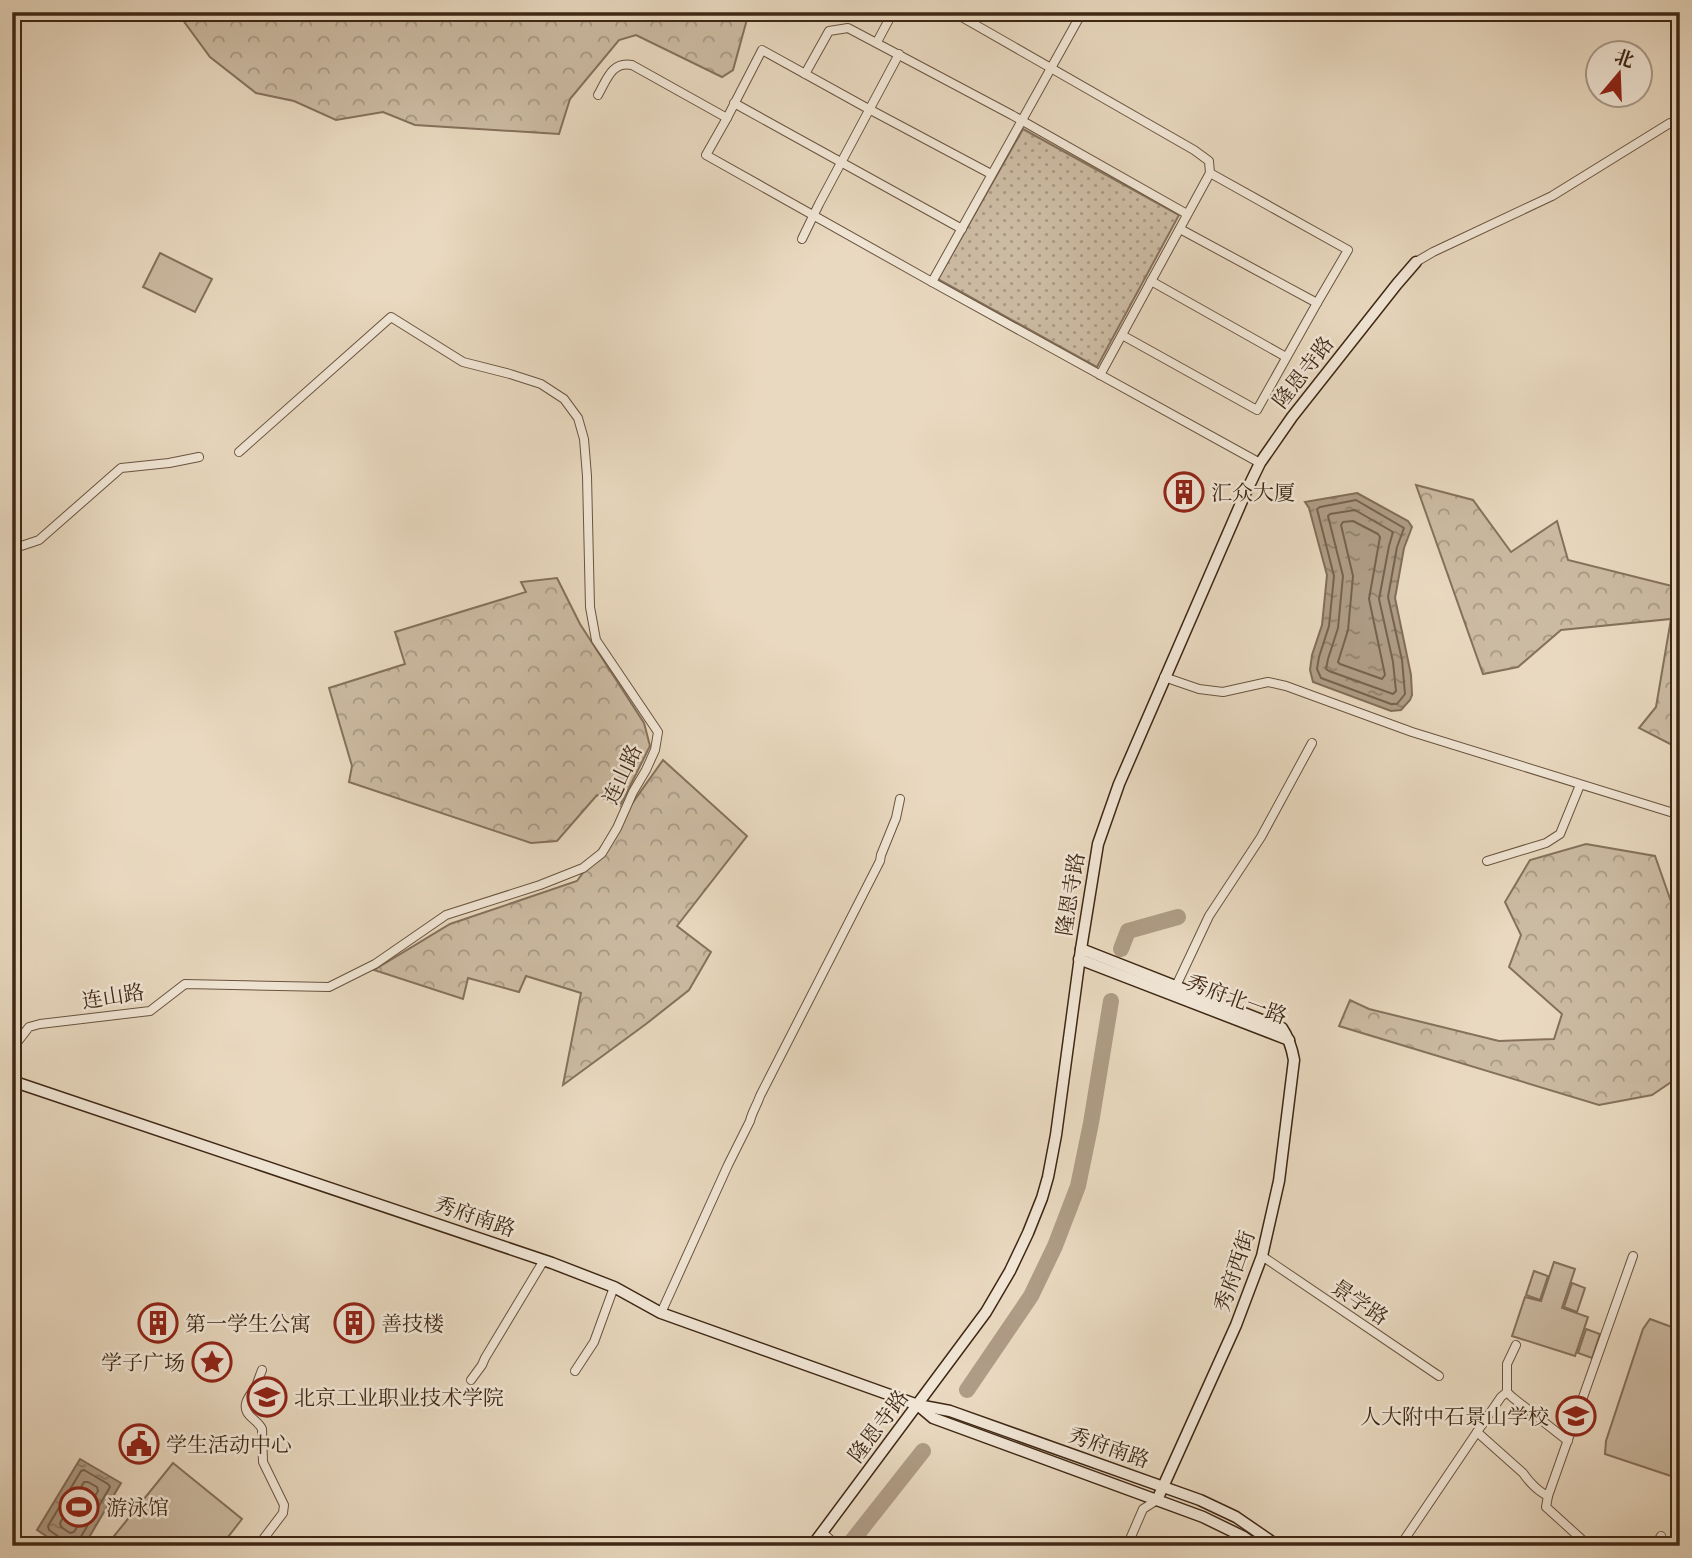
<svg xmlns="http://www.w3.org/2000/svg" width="1692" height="1558" viewBox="0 0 1692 1558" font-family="'Libre Caslon Text','Noto Serif SC',serif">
	<defs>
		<pattern id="grass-dots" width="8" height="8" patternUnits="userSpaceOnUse" patternTransform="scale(1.75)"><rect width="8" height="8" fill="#ccbba3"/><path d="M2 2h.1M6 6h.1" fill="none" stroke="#a79884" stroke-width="1.8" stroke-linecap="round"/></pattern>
		<pattern id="forest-crowns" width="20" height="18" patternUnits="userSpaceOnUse" patternTransform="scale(1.75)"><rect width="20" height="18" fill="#ccbba3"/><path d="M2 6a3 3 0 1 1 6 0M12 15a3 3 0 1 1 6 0" fill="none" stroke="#a79884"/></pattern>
		<pattern id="water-ripples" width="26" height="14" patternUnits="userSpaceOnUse" patternTransform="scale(1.75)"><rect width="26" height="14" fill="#af9c86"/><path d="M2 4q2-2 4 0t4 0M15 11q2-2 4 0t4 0" fill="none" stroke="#907f6c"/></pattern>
	</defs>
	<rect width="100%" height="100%" fill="#e9d9c0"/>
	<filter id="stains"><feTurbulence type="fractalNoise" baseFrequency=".00286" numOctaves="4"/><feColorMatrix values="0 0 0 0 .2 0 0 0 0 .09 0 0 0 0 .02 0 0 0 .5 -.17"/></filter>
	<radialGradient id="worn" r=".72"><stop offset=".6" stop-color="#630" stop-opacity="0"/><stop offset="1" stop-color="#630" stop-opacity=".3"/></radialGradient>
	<polygon fill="url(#grass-dots)" stroke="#85715c" stroke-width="2" points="1023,129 1179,215 1097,367 938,279"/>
	<g fill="url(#forest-crowns)" stroke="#85715c" stroke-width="2">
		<polygon points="177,12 749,12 733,70 722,77 636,35 619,40 570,99 559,134 415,125 383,112 336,120 294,101 256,93 210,57"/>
		<polygon points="1416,485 1473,500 1511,552 1557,521 1568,560 1680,588 1680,749 1639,728 1656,707 1671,619 1561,630 1518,667 1483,674"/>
		<polygon points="557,578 580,624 644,723 650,746 620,806 597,795 557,841 531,843 349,782 352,766 329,688 405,664 395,632 526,592 521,582"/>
		<polygon points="663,760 747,836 677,926 711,952 689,990 646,1024 563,1085 581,993 526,976 519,992 468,978 463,999 374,970 450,924 577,881"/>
		<polygon points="1586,844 1655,856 1674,910 1680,912 1680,1076 1652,1095 1599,1105 1339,1026 1350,1000 1369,1009 1499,1041 1554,1039 1562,1014 1509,967 1521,935 1505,902 1530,860"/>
	</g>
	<g fill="#ccbba3" stroke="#85715c" stroke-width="2">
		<polygon points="160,253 212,279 195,312 143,287"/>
		<polygon points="1554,1262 1575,1269 1562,1308 1588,1317 1575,1356 1512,1336 1525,1297 1541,1301"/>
		<polygon points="1534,1271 1548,1276 1540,1300 1526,1295"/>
		<polygon points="1572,1283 1585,1288 1577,1312 1564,1307"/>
		<polygon points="1650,1319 1680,1330 1680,1479 1605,1454 1606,1441 1643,1329"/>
		<polygon points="1586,1329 1600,1334 1592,1358 1578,1353"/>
		<polygon points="173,1463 242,1519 221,1546 106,1546"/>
	</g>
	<g fill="url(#water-ripples)" stroke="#826d58" stroke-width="2">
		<polygon points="1357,493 1408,521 1412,527 1404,548 1395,598 1411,675 1412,695 1410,700 1401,710 1391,711 1313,682 1310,670 1312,655 1322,625 1327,575 1309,508 1305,502"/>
		<polygon points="80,1459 121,1483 84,1546 61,1546 37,1530"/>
	</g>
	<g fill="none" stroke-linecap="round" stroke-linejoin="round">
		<g stroke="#76624d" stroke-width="2">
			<polygon points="1356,500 1404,528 1397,547 1388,597 1402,660 1405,694 1397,704 1391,704 1321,678 1317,669 1319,657 1329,626 1334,576 1317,509 1320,507"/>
			<polygon points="1355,510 1393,532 1389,546 1379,599 1393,662 1396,691 1393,694 1329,671 1326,669 1328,659 1338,628 1343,576 1328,516 1330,514"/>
			<polygon points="1353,521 1378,534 1380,537 1369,599 1385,675 1382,679 1340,664 1338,662 1348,630 1353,576 1341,525 1343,522"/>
			<polygon points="84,1482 88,1482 97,1487 98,1491 74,1532 70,1533 61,1527 60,1523"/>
			<polyline points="64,1546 62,1539 49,1530 48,1526 81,1471 84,1470 108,1484 110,1487 79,1540 78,1546"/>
		</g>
		<g stroke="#af9c86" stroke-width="16">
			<polyline points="1121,949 1128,931 1178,917"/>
			<polyline points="967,1390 1031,1296 1055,1246 1078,1186 1091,1123 1111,1001"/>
			<polyline points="848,1546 923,1451"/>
		</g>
		<g stroke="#69543f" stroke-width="10">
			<g id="street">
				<polyline points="953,12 1194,150 1209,161 1210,173 1100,375"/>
				<polyline points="877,42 893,12"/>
				<polyline points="805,74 829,31 848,28 1012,115 1187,214"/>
				<path d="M598,95C607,79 612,61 632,65L727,118"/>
				<polyline points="734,103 962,229"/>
				<polyline points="991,174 865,107 762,50 727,118 706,155 932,282 1260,463"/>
				<polyline points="1180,229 1317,303"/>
				<polyline points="802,239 819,204 899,54"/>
				<polyline points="1416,262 1433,252 1552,196 1670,123 1680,130"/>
				<polyline points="1151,281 1286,357"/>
				<polyline points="932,282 1080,16"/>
				<polyline points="1122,335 1257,410 1317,303 1348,250 1210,173"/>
				<polyline points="12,549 39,540 121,468 169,463 199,457"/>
				<polyline points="1164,677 1199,689 1223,692 1268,682 1286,686 1412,732 1680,815"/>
				<polyline points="1487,861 1546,843 1560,834 1580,785"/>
				<polyline points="1176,986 1209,916 1261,837 1312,743"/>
				<polyline points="12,1049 29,1027 40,1024 150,1011 185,984 329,987 375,964 446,915 540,885 583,868 602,853 617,828 633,792 646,770 655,750 658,732 596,640 590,607 587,476 584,439 578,418 564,399 541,384 510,374 463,362 391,317 239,452"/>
				<polyline points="1262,1256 1439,1376"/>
				<path d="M661,1313L728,1165L750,1121C752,1112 757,1105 760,1096L880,861L881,855L896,818L900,799"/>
				<polyline points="575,1371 594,1342 614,1287"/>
				<polyline points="471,1380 482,1365 485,1358 544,1260"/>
				<polyline points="1507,1392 1512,1397 1568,1441"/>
				<path d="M1477,1432L1523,1473C1529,1482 1539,1492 1548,1496L1633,1256"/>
				<polyline points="1548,1496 1546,1507 1589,1546"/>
				<polyline points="822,1532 837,1546"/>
				<path d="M258,1546L283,1513L284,1505L263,1462L262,1429C259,1422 251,1419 247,1412C242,1402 252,1394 256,1386C258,1381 260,1375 262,1370"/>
				<polyline points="1127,1546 1143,1509 1157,1500"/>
				<polyline points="1400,1546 1477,1432 1501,1397 1507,1392 1507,1364 1516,1345"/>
				<polyline points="1655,1546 1661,1536"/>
			</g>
		</g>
		<g stroke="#3e2714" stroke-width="13">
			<g id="secondary">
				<path d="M1081,949L1282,1028C1289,1038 1292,1049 1294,1060L1279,1181L1262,1256L1236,1325L1157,1500"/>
				<polyline points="1079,959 1289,1040"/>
				<polyline points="12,1081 552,1263 614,1287 661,1313 918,1405 950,1411 1200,1500 1236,1517 1278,1546"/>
				<polyline points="920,1407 933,1418 1203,1517 1244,1537 1257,1546"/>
				<polyline points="812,1546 986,1312 1010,1271 1028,1233 1042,1198 1048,1177 1056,1135 1081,949 1098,844 1119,784 1245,494 1260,463 1292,417 1397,284 1416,262"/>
			</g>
		</g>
		<use href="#street" stroke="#f1e6d6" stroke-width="8"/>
		<use href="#secondary" stroke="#f1e6d6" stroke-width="10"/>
	</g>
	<defs>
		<g id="building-ring" transform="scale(2.0125)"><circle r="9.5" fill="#f1e6d6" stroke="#8f2418" stroke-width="1.5"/><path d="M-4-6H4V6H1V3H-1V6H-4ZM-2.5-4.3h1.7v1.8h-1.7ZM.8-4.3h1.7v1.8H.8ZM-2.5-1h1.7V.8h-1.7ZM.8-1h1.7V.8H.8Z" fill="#8f2418"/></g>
		<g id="sight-ring" transform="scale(2.0125)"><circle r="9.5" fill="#f1e6d6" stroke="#8f2418" stroke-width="1.5"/><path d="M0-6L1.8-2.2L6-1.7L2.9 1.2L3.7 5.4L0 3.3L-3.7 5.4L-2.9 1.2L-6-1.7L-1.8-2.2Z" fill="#8f2418"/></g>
		<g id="university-ring" transform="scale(2.0125)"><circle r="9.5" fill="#f1e6d6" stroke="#8f2418" stroke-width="1.5"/><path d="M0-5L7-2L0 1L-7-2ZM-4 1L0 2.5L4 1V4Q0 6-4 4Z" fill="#8f2418"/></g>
		<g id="school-ring" transform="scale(2.0125)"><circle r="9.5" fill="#f1e6d6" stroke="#8f2418" stroke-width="1.5"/><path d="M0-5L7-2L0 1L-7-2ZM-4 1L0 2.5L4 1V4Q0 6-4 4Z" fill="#8f2418"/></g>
		<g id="civic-ring" transform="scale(2.0125)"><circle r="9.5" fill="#f1e6d6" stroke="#8f2418" stroke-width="1.5"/><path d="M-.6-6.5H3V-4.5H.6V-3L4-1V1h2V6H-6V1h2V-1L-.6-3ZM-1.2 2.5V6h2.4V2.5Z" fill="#8f2418"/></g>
		<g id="stadium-ring" transform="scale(2.0125)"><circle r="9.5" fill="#f1e6d6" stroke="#8f2418" stroke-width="1.5"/><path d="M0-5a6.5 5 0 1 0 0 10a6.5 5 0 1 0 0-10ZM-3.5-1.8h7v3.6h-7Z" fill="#8f2418"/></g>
	</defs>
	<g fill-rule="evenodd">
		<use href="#building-ring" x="1184" y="492"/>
		<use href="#building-ring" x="158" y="1323"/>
		<use href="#building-ring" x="354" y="1323"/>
		<use href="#sight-ring" x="212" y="1362"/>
		<use href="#university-ring" x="267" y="1397"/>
		<use href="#school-ring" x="1576" y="1416"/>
		<use href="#civic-ring" x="139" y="1444"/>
		<use href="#stadium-ring" x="79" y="1507"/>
	</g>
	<g text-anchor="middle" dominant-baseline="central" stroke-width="5" stroke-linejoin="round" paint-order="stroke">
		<g font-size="21" fill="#3e2714" stroke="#f1e6d6">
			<text transform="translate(1303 372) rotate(-52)">隆恩寺路</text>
			<text transform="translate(622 774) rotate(-65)">连山路</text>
			<text transform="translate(1070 894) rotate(-81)">隆恩寺路</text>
			<text transform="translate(113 996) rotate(-9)">连山路</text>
			<text transform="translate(1237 999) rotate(20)">秀府北一路</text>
			<text transform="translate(475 1216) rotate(19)">秀府南路</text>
			<text transform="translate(1234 1271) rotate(-71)">秀府西街</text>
			<text transform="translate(1360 1302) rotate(34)">景学路</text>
			<text transform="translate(878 1426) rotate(-53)">隆恩寺路</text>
			<text transform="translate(1109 1447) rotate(19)">秀府南路</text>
		</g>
		<g font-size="21" fill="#3e2714" stroke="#f1e6d6" text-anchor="start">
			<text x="1211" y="492">汇众大厦</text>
			<text x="185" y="1323">第一学生公寓</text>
			<text x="381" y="1323">善技楼</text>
			<text x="185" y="1362" text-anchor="end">学子广场</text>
			<text x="294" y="1397">北京工业职业技术学院</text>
			<text x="1549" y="1416" text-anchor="end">人大附中石景山学校</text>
			<text x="166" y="1444">学生活动中心</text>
			<text x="106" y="1507">游泳馆</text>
		</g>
	</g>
	<rect width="1692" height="1558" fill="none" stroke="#e9d9c0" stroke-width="42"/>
	<rect x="14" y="14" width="1664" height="1530" fill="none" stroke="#3e2714" stroke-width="3.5"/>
	<rect x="21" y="21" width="1650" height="1516" fill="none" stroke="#3e2714" stroke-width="2"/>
	<g transform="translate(1619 74) rotate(19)"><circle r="33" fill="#f1e6d6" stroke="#a99a88" stroke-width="2"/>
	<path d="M0-5L12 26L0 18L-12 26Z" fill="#8f2418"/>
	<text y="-10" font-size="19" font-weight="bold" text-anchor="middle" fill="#3e2714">北</text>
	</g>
	<rect width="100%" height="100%" filter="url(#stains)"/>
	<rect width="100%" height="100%" fill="url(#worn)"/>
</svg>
